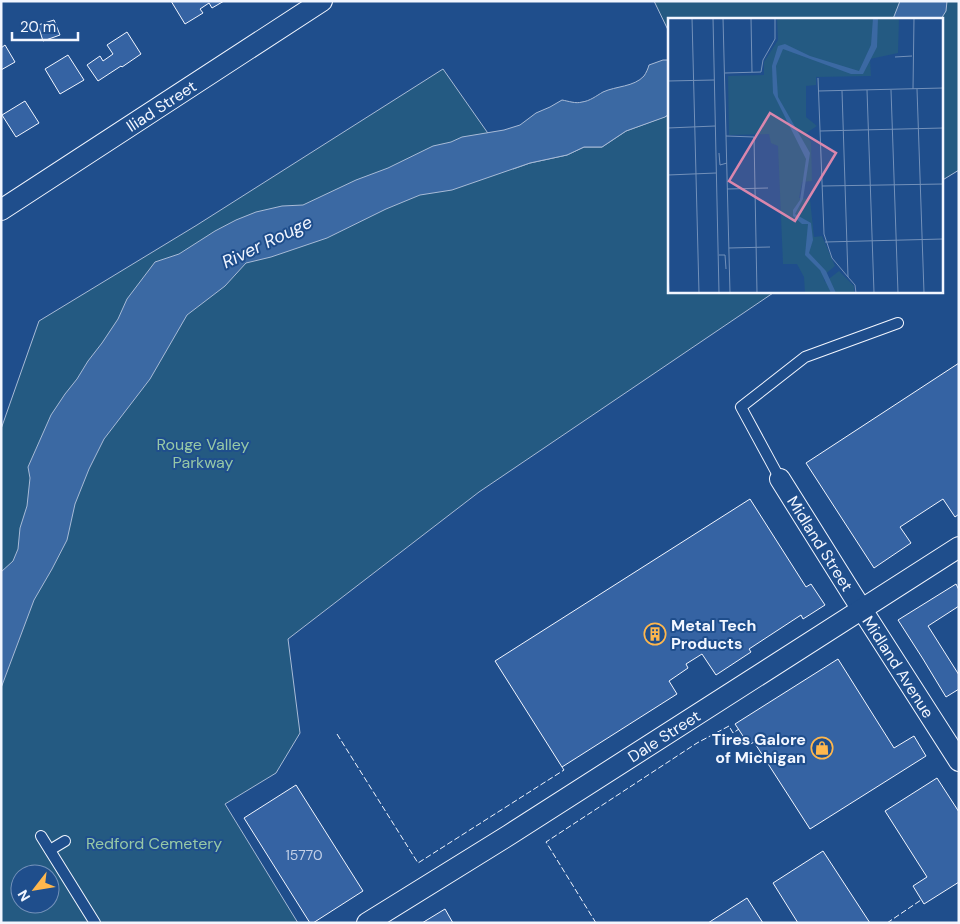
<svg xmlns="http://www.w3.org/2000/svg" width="960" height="924" viewBox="0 0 960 924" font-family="'DM Sans',sans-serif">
	<rect width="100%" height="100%" fill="#1f4e8c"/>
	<g fill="#245a82" stroke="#a8bbd7" fill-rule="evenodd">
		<polygon points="654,1 959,1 959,170 941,181 941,19 669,19 669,32"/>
		<path d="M443,69L513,169L530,163L567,155L584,147H602L626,131L669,115V291H776L479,492L288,639L300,733L276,773L225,804L298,923H1V429L39,321L197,225ZM20,874H50V904H20Z"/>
	</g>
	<g fill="#3b69a3" stroke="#a8bbd7">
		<polygon points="900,1 947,1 946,11 941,19 893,19"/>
		<path d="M663,60H669V114L665,117L626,131L602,147H584L567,155L530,163L452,190L420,195L386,209L327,238L271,257L246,263L225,286L187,315L150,379L104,439L89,469L75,504L67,540L52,569L34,600L1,688V572L13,561L18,549L20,528L27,506L30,478L28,467L51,415L65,394L77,379L88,361L102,343L118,319L127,299L155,262L179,254L215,231L236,220L256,212L282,206L303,205L356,180L388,168L433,146L451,142L462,137L504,130L520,125L536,113L550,107L562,100C568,101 576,104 582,102C590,101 596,96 603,92C616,86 634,87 644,76C646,73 648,69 649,65Z"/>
	</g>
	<g fill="#3563a3" stroke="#f2f6ff">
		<polygon points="171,1 224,1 212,8 209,3 200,9 203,13 185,24"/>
		<polygon points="54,20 60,35 43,41 38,25"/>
		<polygon points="127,32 141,54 122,67 121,66 98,81 87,65 100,56 103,61 113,54 107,45"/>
		<polygon points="5,45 15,62 1,70 1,48"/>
		<polygon points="68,55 84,80 60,94 45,69"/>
		<polygon points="25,101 39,123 16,137 2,115"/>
		<polygon points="959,363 959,514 955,517 943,499 900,527 911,543 874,568 806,463"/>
		<polygon points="750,499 806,587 811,584 825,605 803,619 801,615 749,649 751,652 716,675 702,654 686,664 688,668 669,681 677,694 562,767 495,661"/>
		<polygon points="956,584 959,590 959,606 928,626 959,675 959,689 946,697 923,659 898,620"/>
		<polygon points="838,659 894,748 914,736 926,756 810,829 754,742 749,745 735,724"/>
		<polygon points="937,778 959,812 959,882 924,904 913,886 927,877 885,811"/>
		<polygon points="296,785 363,891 313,923 310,923 244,818"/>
		<polygon points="823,851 870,923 798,923 773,883"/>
		<polygon points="747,898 763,923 708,923"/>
		<polygon points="445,909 453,923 422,923"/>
	</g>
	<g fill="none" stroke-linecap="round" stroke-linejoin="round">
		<g stroke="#f2f6ff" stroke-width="12">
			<g id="lane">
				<polyline points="780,479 741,407 805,357 898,323"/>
				<polyline points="41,836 95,923"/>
				<polyline points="50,850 65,841"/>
			</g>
		</g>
		<g stroke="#f2f6ff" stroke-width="22">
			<g id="street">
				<path id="s1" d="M1,210L322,1"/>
				<path id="s2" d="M780,479L852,594L959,761"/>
				<path id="s3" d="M367,923L509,835L959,547"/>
			</g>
		</g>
		<use href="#lane" stroke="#1f4e8c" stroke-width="10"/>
		<use href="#street" stroke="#1f4e8c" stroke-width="20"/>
		<g stroke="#f2f6ff" stroke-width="1" stroke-dasharray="6 2.5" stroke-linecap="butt">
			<polyline points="337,734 418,863 564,770 562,767"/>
			<polyline points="596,923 546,842 697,743 729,726 733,733 739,729"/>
			<polyline points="887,923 921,900"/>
		</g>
	</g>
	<defs>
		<g id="building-ring" transform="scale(1.125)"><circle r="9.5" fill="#1f4e8c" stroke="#ffb74d" stroke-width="1.5"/><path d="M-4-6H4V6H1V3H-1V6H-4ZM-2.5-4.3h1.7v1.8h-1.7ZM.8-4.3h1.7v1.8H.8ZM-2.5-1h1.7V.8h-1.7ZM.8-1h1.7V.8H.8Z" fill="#ffb74d"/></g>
		<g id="shop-ring" transform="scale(1.125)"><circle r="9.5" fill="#1f4e8c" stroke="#ffb74d" stroke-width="1.5"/><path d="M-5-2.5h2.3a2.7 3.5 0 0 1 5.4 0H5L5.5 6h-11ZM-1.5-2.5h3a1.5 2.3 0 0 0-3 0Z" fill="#ffb74d"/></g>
	</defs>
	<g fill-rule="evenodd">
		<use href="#building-ring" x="655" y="634"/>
		<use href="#shop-ring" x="822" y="748"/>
	</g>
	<g text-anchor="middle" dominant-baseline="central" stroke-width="4" stroke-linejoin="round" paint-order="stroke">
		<g font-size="14" fill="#c3d1e8">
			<text x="304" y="855">15770</text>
		</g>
		<g font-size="16" fill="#f2f6ff" stroke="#1f4e8c">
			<text stroke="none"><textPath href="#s1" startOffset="191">Iliad Street</textPath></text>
			<text stroke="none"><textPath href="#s2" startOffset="76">Midland Street</textPath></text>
			<text stroke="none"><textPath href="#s2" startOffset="222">Midland Avenue</textPath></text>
			<text stroke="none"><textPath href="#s3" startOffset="351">Dale Street</textPath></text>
		</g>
		<g font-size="16" fill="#97c8a6" stroke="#1f4e8c">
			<text x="203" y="444">Rouge Valley<tspan x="203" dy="18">Parkway</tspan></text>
			<text x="154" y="843">Redford Cemetery</text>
		</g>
		<g font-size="16" font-weight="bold" fill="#f2f6ff" stroke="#1f4e8c" text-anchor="start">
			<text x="671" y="625">Metal Tech<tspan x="671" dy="18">Products</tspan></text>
			<text x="806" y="739" text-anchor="end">Tires Galore<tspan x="806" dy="18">of Michigan</tspan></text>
		</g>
		<g font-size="18" font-style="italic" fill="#f2f6ff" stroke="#1f4e8c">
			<text transform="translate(267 242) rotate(-26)">River Rouge</text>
		</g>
	</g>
	<g transform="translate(668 18)">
		<rect width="275" height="275" fill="#1f4e8c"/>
		<path d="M109,0H231L230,35L202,41L203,58L148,59V67L138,68V99L149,108L137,116L143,124L144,163L134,164L131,180L142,181L146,219L154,218L167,248L155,258L157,264L171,253L186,268V275H137L136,259L129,246H115L110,128L103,125L101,116L61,117L60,58L96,57V44L110,22Z" fill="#245a82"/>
		<path d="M205,0H210L209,29L195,56H183L115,31L108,48L110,79L142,135L135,181L127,196L143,205L145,222L141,235L158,253L168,275H163L152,252L137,237L140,206H134L125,198V192L132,182L138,141L105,75L104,48L110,28L117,26L142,38L191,53L203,27Z" fill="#3b69a3"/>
		<path fill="none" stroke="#7391ba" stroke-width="1" d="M24,0L31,275M45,0L51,275M55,0L62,275M83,0L84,54M227,39L244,38M57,55L93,54L95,42L107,21V0M150,60L156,216L164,240L180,259M0,63L46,62M245,71L246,0M249,71L256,275M199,72L206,275M223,72L230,275M150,73L275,70M174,73L180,259L187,267L188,275M0,110L47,108M152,113L275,110M58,118L86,119L89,275M51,135L52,147L59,145M0,157L48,155M154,168L275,166M59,171L100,170M157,224L275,221M61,230L102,229M51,237H57L58,251M0,251L1,275"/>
		<path fill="#da87ad" fill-opacity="0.15" stroke="#da87ad" stroke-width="2.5" d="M102,95L168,135L127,203L61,163Z"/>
		<rect width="275" height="275" fill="none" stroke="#f2f6ff" stroke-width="2.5"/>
	</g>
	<rect width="960" height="924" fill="none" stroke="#f2f6ff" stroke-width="5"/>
	<g transform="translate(35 889) rotate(239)"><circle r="24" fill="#1f4e8c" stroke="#7391ba"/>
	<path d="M0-4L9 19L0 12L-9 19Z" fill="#ffb74d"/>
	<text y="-8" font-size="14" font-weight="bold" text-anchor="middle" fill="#f2f6ff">N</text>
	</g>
	<path d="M12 32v8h66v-8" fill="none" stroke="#f2f6ff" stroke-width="2.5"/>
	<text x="20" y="32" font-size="15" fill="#f2f6ff" stroke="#1f4e8c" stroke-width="4" paint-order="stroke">20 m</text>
</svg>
